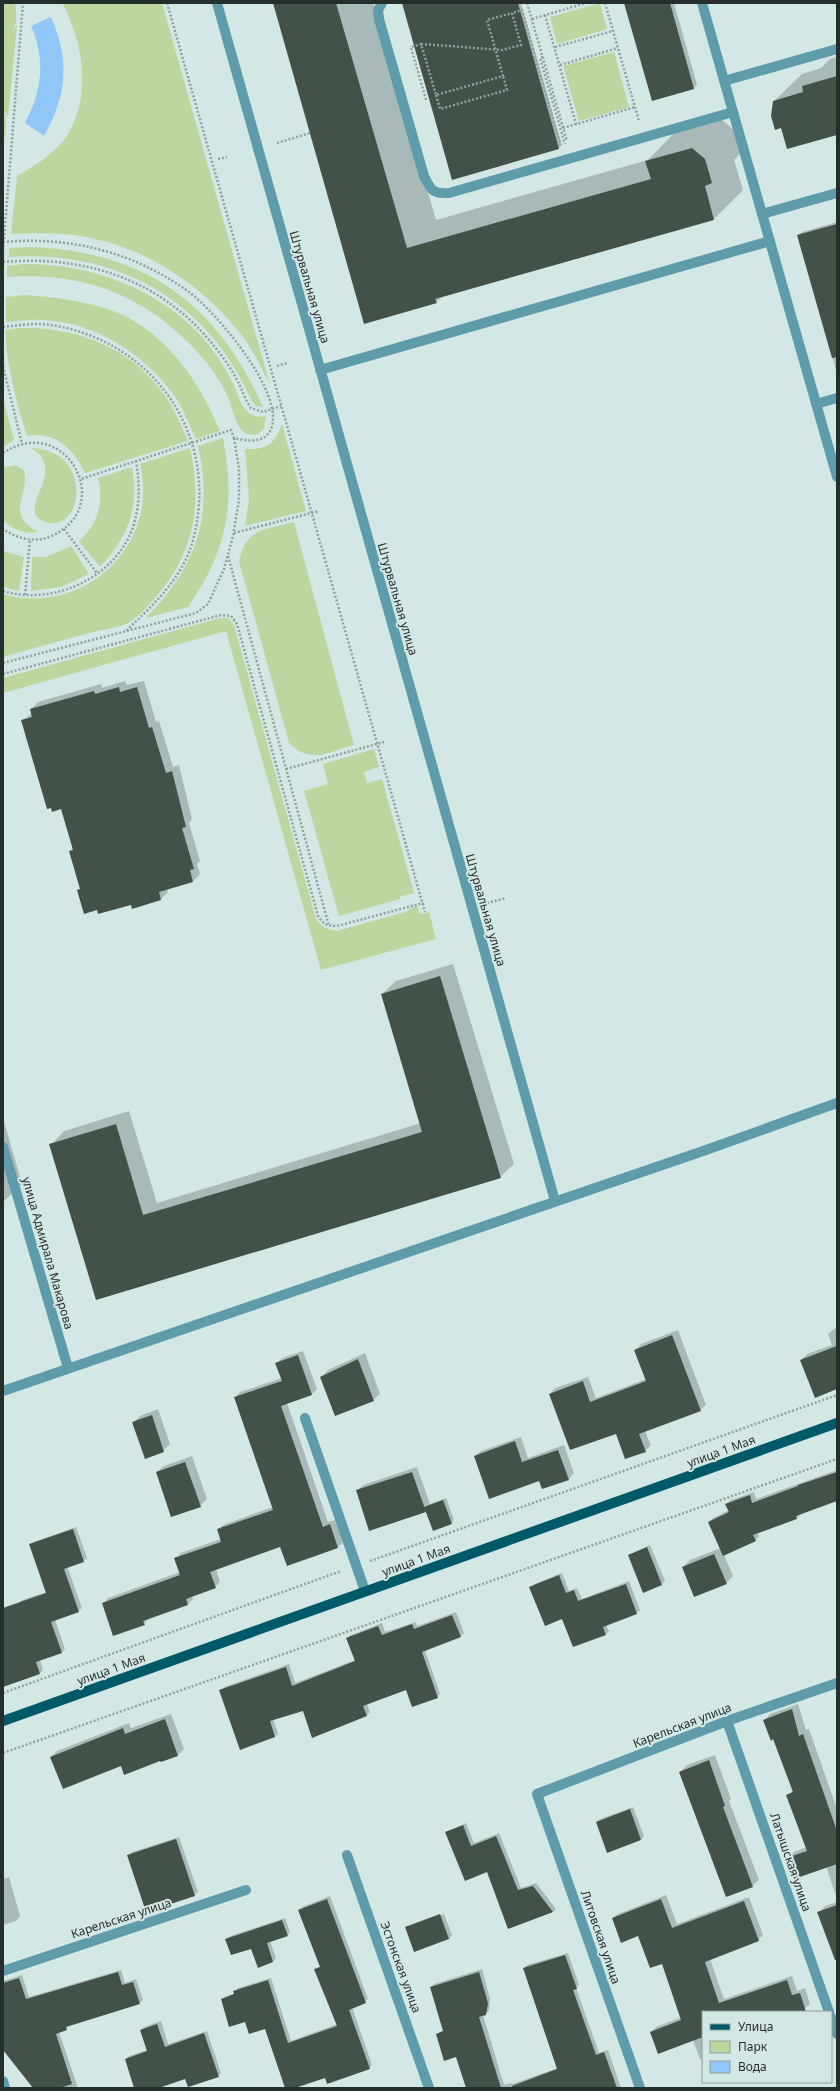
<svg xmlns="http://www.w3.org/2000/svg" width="840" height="2091" viewBox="0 0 840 2091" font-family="'Noto Sans',sans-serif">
	<rect width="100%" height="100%" fill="#d3e8e5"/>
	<g fill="#bfd59f">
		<path d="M3,3H15C17,13 17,22 13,31L17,25L8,117L4,111C7,122 7,131 3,142Z"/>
		<path d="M62,3H162L270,385C260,365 250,344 235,327C199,284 147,249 90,238C65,232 37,233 11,234L17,176C34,166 51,156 63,141C88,108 86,62 72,25C69,18 67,10 62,3Z"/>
		<polygon points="600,3 607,29 557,44 550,17"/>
		<polygon points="614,52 629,107 579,121 563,66"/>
		<path d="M30,247C145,251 217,303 263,407L256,406L252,401C207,300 118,250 9,257V248Z"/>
		<path d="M23,264C89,263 158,288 203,338C214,351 224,366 232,381C237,391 240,406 249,413C254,417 260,417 266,416L264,429L256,435C249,435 244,434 240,428C234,419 232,407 228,397C219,377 204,358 189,343C138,292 79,272 7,277V266Z"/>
		<path d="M24,295C55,297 86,301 116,312C166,332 201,384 220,431L196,439C189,424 183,408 174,395C144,354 96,323 45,320C32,319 19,321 6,322V297Z"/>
		<path d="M20,328C78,326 135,349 168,400C176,413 182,427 188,441L85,473C75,450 54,430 27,436C16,401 7,367 5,330Z"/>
		<polygon points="3,398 14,440 3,447"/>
		<path d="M282,424L306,511L245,526L249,499L245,449C267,450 275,444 282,424Z"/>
		<path d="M223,438C236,504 227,551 188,607L146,618C196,566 214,517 198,446Z"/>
		<path d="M31,448C94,449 84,534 46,522C11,511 71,471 31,448Z"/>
		<path d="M190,448C203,504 194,554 155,598C148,606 140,615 131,621C123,627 107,629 97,631C65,640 34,648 3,657V594C83,617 160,546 140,464Z"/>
		<path d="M15,465L24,470C30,497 4,513 38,532C26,535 11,529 3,520V468Z"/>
		<path d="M132,467C139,510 129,535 100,567L79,541C98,524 104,503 98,478Z"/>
		<path d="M294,522L354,745C328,752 311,765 289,743L239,561C247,527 264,530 294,522Z"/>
		<polygon points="71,546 89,574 61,587 31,591 32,557 46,557"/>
		<polygon points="3,551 24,557 19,591 3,587"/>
		<path d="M220,618H228L234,625L316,919C321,927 328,930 337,931L405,912L417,905L420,914L429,912L436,939L321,970L226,631L3,693V678Z"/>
		<polygon points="374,749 379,767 364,772 367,783 382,779 414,893 400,897 400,899 339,916 304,791 328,784 323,764"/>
	</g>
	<path fill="#90c7f8" d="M51,17C70,60 67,96 44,136L25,123C42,92 46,59 31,26Z"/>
	<g fill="#0003">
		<polygon points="274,3 373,3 436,220 648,160 675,132 721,119 734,130 740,154 734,160 743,190 714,219 442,297 436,302"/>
		<polygon points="403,3 521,3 562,145 559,148"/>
		<polygon points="625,3 674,3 697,85 694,88 653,100"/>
		<polygon points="837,57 837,134 774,101 802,74 821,68 830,59"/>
		<polygon points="837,222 837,369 836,370 798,235 802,232"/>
		<polygon points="125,681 127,685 144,681 156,722 159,721 173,767 179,765 192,819 189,823 200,861 197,864 200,874 193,881 167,889 168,892 161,899 98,909 78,891 81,888 70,851 73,848 62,808 22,721 32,713 31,709 38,702 101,684 102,688"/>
		<polygon points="453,964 514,1164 500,1177 97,1299 51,1145 64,1131 129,1111 157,1203 421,1123 382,994 396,981"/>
		<polygon points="3,1118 22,1184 3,1202"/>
		<polygon points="837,1327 837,1388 801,1360 807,1354 832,1345 828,1334"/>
		<polygon points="678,1330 706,1405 700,1410 645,1431 651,1445 645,1451 550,1394 555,1388 588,1377 596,1398 646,1379 635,1350 641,1344"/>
		<polygon points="303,1351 317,1389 311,1395 287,1403 328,1522 335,1520 343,1542 338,1547 281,1546 216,1569 220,1582 215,1587 192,1596 193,1599 188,1604 149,1618 144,1624 103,1604 108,1598 180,1572 175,1559 181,1553 221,1539 218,1530 223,1525 273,1507 235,1398 240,1392 282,1378 277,1363 282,1358"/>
		<polygon points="365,1353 380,1394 373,1400 321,1377 328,1370"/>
		<polygon points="158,1409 170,1444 163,1451 133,1423 140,1416"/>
		<polygon points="521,1437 528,1458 564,1445 574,1473 569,1479 543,1488 540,1480 475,1456 481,1451"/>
		<polygon points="192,1456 207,1499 200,1506 157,1472 164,1466"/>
		<polygon points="417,1467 430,1504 446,1498 454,1520 451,1523 426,1510 357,1491 363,1485"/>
		<polygon points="837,1470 837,1506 835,1501 801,1514 797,1518 757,1532 759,1536 755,1541 724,1555 733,1576 726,1583 683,1567 690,1560 721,1548 709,1522 713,1518 729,1510 726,1504 731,1500 754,1492 756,1499"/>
		<polygon points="76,1527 87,1558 83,1561 67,1566 82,1608 78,1611 55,1620 65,1649 62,1652 40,1660 43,1670 40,1673 3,1686 3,1642 19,1603 22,1600 47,1592 30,1545 34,1542"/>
		<polygon points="650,1545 665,1581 662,1584 629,1555"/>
		<polygon points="562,1573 569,1591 577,1588 582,1599 629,1581 640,1610 637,1613 606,1625 609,1631 606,1634 563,1618 531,1587 534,1584"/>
		<polygon points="456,1612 464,1633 460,1637 425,1650 440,1694 437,1697 407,1689 367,1704 370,1712 367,1715 313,1736 304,1710 273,1719 278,1733 275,1737 240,1749 221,1690 224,1687 289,1664 295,1683 355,1660 347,1638 351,1635 382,1623 385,1632 416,1622 417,1626"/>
		<polygon points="798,1704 806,1730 809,1729 837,1809 837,1899 826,1866 787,1858 794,1852 807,1847 788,1795 793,1790 774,1738 764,1721 770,1714"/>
		<polygon points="171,1714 184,1749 178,1755 122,1765 51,1757 57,1751 129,1723 131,1728"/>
		<polygon points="715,1755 731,1799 729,1801 759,1880 752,1886 680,1772 687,1765"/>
		<polygon points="633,1807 644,1836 641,1840 597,1822 600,1819"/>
		<polygon points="466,1823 474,1843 499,1833 521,1888 536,1883 556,1909 553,1912 509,1928 488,1870 446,1833"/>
		<polygon points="179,1837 198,1892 194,1895 128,1856 132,1852"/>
		<polygon points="9,1877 20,1916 16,1921 3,1925 3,1879"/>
		<polygon points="666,1895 677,1924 749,1897 763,1935 758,1940 710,1959 724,1999 792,1976 797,1991 805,1988 810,2004 803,2010 804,2012 703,2012 703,2058 700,2059 693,2040 651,2032 656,2027 682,2017 663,1963 639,1935 613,1918 618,1914"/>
		<polygon points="330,1896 368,1999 352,2007 372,2065 369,2068 325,2077 291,2088 286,2088 266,2028 246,2020 222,1999 235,1993 238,1988 271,1978 291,2041 337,2024 316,1970 321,1966 299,1910 302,1907"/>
		<polygon points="837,1902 837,1964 819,1913 825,1906"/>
		<polygon points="444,1914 452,1935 449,1939 406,1927 408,1925 408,1927"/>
		<polygon points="285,1918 290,1932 287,1935 270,1941 276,1958 273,1962 258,1967 251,1947 226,1940 230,1936"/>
		<polygon points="568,1953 579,1985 576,1988 599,2053 608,2050 621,2088 467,2088 457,2055 437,2034 444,2030 431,1987 434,1984 482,1969 490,1999 489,2011 483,2015 504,2085 511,2083 512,2084 558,2068 524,1968 527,1965"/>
		<polygon points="121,1970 125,1983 136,1979 143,2000 139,2003 69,2025 66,2029 59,2032 78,2088 35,2088 3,2042 3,1981 22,1975 29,1997"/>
		<polygon points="161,2021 168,2044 207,2031 221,2073 218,2076 185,2078 156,2088 136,2088 126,2059 129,2056 147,2050 141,2030 144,2027"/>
	</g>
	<g fill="#445148">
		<polygon points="273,3 336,3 407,248 651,179 645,161 692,148 705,159 712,183 705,186 714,220 435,299 437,303 364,324"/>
		<polygon points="402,3 518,3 559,149 452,180"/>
		<polygon points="624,3 670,3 694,89 652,101"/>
		<polygon points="837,76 837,135 787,149 781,128 775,130 771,116 773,101 803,92 802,86"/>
		<polygon points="837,224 837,357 832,358 797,235"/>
		<polygon points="119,687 120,692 137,687 149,728 152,727 166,773 172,771 186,827 182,828 194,869 190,870 193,882 159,892 161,900 132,909 131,905 98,914 97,910 84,914 77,890 80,889 69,851 73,850 61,809 52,812 51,808 47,809 21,720 32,717 30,709 94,691 95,694"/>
		<polygon points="440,976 501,1178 96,1300 49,1144 116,1124 143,1215 422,1132 381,994"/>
		<polygon points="672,1335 701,1411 639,1434 646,1452 625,1459 616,1434 570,1450 549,1394 583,1381 590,1402 646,1381 634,1350"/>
		<polygon points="837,1346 837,1389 815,1398 800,1360"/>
		<polygon points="298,1355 312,1395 281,1406 323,1527 330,1524 338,1548 287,1566 280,1547 210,1572 216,1588 186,1599 188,1605 143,1621 145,1625 113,1636 102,1603 180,1575 174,1558 221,1542 217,1529 273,1510 234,1397 282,1381 275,1363"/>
		<polygon points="358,1359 374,1401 335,1416 320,1377"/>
		<polygon points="152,1415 164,1452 145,1459 132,1422"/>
		<polygon points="515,1441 522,1462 558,1450 569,1480 542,1489 539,1481 489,1499 474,1456"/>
		<polygon points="185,1462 201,1507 171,1517 156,1472"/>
		<polygon points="412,1472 426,1512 369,1531 356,1490"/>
		<polygon points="837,1472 837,1501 796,1516 797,1519 753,1535 756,1541 723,1556 708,1522 729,1512 725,1504 750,1495 752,1503 798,1486 798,1485"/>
		<polygon points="443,1500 452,1524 433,1531 424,1507"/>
		<polygon points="73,1529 84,1562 64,1569 79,1612 51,1622 62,1653 36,1662 40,1674 3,1687 3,1608 46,1593 29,1544"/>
		<polygon points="647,1547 662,1585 643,1593 628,1555"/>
		<polygon points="714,1554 727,1584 694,1597 682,1567"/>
		<polygon points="559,1575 566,1593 574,1590 578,1601 626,1584 637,1614 603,1627 606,1635 573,1647 562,1619 545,1626 529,1587"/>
		<polygon points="452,1615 461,1637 422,1652 438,1698 412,1707 406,1690 363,1706 367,1716 312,1738 303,1711 270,1721 275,1737 240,1750 219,1690 286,1667 292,1686 355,1661 346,1638 378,1626 382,1635 412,1624 414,1629"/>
		<polygon points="792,1709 799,1736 803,1734 837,1831 837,1864 794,1879 786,1858 807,1851 786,1795 793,1792 773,1739 771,1741 763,1720"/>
		<polygon points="165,1719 178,1756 161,1762 160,1761 124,1775 121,1766 63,1789 50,1757 123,1728 125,1734"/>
		<polygon points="709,1760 725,1806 723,1807 753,1887 726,1897 679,1772"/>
		<polygon points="630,1809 641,1840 607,1853 596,1822"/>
		<polygon points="463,1825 471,1846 496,1836 518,1890 533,1886 553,1912 508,1929 487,1872 465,1881 445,1832"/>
		<polygon points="176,1839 195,1896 146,1912 127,1855"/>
		<polygon points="327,1899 366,2003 349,2010 370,2069 327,2084 325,2078 295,2088 285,2088 265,2029 249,2034 245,2022 229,2027 221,1999 234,1994 233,1991 268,1980 288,2043 337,2026 314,1969 320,1967 298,1910"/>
		<polygon points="661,1899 672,1928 744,1901 759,1941 705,1962 719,2003 787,1980 792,1995 800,1993 806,2012 703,2012 703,2037 658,2054 650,2032 681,2020 662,1964 650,1968 638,1936 621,1943 612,1918"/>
		<polygon points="837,1905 837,1960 835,1960 817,1912"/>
		<polygon points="440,1914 449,1939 414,1952 405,1927"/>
		<polygon points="282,1920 288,1936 267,1943 273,1962 258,1968 251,1949 231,1955 225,1939"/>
		<polygon points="565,1955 577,1989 573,1990 596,2055 604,2052 617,2088 512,2088 512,2086 557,2069 523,1968"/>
		<polygon points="118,1972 122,1985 133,1982 140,2004 66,2027 67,2030 56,2034 72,2084 60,2088 33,2088 3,2050 3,1983 19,1978 26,1999"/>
		<polygon points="479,1972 488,2003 486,2015 479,2017 501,2088 466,2088 456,2057 444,2061 436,2034 443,2031 430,1987"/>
		<polygon points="157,2024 165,2047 204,2033 219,2077 188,2087 185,2079 159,2088 134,2088 125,2059 147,2051 140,2030"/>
	</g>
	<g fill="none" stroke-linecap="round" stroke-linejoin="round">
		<g stroke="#90a09e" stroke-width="2.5" stroke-dasharray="2 2" stroke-linecap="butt">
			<polyline points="167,3 425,912"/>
			<polyline points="527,3 567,141"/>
			<polyline points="605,3 639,121"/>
			<polyline points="545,15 576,124"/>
			<polyline points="532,19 586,3"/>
			<polyline points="421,44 502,50 521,45 512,13 522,10 560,145"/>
			<polyline points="555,47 613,31"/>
			<polyline points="543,57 540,58 565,144"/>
			<polyline points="560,65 618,48"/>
			<polyline points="436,95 440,109 507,90 503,76"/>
			<polyline points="426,100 411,47 421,44 436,95 503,76 487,20 512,13"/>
			<polyline points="563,128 635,107"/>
			<polyline points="277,143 310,133"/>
			<polyline points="218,159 227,157"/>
			<path d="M3,242C70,236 134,252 189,292C216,312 286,394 271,429C265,444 247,441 234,438L231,430L81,479"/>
			<polyline points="3,251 23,3"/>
			<path d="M3,262C83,255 157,278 210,341C221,354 232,369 239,384C243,392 246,401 251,408L263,412L281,406"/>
			<path d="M3,327C21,325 39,322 57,326C158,345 220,440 193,540C183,578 153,605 126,631"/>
			<polyline points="3,366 22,444"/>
			<polyline points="277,366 287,363"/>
			<path d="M3,453C67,411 118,510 49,537C33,543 16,538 3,529"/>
			<polyline points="64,529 97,573"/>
			<polyline points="234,533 319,511"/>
			<polyline points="228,556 329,926"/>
			<path d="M3,591C52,606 113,579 132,530C140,508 140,485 136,461"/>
			<polyline points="25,595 30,540"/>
			<polyline points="3,663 196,613 208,604 224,569 233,536 239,500 239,469 234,438"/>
			<path d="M3,674L221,615L231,616L237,624L318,916C324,925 328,926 337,926L423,903"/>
			<polyline points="286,769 384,742"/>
			<polyline points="487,903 506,898"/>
			<polyline points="370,1561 837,1395"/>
			<polyline points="3,1693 341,1571"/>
			<polyline points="3,1753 837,1459"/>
		</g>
		<g stroke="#5e9cac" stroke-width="10">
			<polyline points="217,3 555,1201"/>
			<path d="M382,3L378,10L379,19L424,176C431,190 432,194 449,193L733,112"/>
			<polyline points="702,3 837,477"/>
			<polyline points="724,81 837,49"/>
			<polyline points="762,214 837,193"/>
			<polyline points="320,370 770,241"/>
			<polyline points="816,404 837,398"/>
			<polyline points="3,1147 68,1368"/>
			<polyline points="3,1391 706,1150 837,1103"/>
			<polyline points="305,1418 365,1591"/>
			<polyline points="727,1721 829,2012"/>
			<polyline points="347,1855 429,2088"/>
			<polyline points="3,1971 246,1890"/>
			<polyline points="831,2017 837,2034"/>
			<polyline points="3,2081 5,2088"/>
			<polyline points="640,2088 537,1794 727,1721 837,1683"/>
		</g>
		<polyline stroke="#005969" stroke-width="10" points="3,1721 837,1423"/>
	</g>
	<g text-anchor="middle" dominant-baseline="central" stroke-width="4" stroke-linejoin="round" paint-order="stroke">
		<g font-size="12" fill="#262e2d" stroke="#d3e8e5">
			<text transform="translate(310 287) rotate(74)">Штурвальная улица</text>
			<text transform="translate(398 599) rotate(74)">Штурвальная улица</text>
			<text transform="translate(486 910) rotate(74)">Штурвальная улица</text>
			<text transform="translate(48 1253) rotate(74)">улица Адмирала Макарова</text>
			<text transform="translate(721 1451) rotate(-20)">улица 1 Мая</text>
			<text transform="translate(416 1560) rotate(-20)">улица 1 Мая</text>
			<text transform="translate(111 1669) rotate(-20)">улица 1 Мая</text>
			<text transform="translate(682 1725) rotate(-21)">Карельская улица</text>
			<text transform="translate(791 1862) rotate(71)">Латышская улица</text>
			<text transform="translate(121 1918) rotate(-18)">Карельская улица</text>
			<text transform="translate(601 1937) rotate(71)">Литовская улица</text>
			<text transform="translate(401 1967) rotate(70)">Эстонская улица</text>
		</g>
	</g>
	<rect width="840" height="2091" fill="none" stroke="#262e2d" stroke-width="8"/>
	<rect x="702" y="2011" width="130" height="72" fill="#d3e8e5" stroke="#8e9e9b"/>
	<rect x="710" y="2024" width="20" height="6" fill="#005969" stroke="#8e9e9b"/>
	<text x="738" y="2031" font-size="12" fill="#262e2d">Улица</text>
	<rect x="710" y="2041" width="20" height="12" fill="#bfd59f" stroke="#8e9e9b"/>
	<text x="738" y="2051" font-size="12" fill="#262e2d">Парк</text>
	<rect x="710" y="2061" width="20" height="12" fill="#90c7f8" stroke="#8e9e9b"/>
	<text x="738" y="2071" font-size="12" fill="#262e2d">Вода</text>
</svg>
